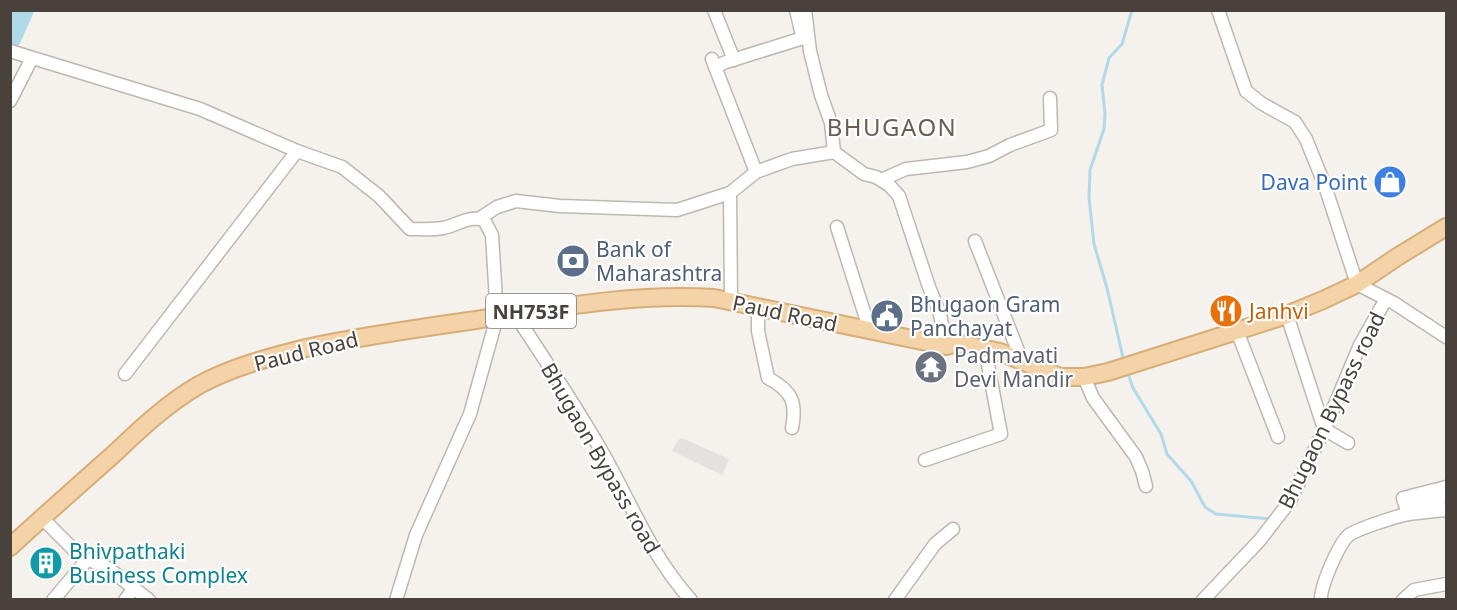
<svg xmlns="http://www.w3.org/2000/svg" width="1457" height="610" viewBox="0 0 1457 610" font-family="'Noto Sans',sans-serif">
	<rect width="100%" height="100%" fill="#f5f1ed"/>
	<polygon fill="#e5e1de" points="682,438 729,459 722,475 672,451 678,440"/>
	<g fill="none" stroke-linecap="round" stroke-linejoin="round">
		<g stroke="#b1dae9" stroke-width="3">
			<polyline points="1124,362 1107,288 1094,244 1089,198 1090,170 1104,129 1105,114 1102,85 1109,58 1122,44 1132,10"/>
			<polyline points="1127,371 1133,388 1161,434 1167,454 1191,481 1205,507 1216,514 1270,519"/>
		</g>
		<polyline stroke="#b1dae9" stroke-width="20" points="10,41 24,10"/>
		<g stroke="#bfb8b0" stroke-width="15">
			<g id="minor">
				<polyline points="714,10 734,60"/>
				<polyline points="805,10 810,51 821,95 831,123 834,152"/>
				<polyline points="1218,10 1246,91 1261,103 1295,122 1306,139 1325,186 1357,284 1394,303 1446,337"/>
				<path d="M10,51L200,109L297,151L342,167L379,196L410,229C421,229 432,230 443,228C458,225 469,215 484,220L492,235L497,317L470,414L416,535L396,600"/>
				<polyline points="712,59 756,172"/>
				<polyline points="715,67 726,62 800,39 802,35 796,10"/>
				<polyline points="10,101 32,58"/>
				<polyline points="881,180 906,169 967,162 989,156 1010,145 1051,130 1050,98"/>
				<polyline points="730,193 756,172 792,159 834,152 864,174 876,177 889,185 899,196 929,287 940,314 946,346"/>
				<polyline points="480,218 497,207 516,201 560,206 677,210 730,193 731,302"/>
				<polyline points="837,227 870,331"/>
				<polyline points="975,241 1022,361"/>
				<path d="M758,307V331L768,378C792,391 797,402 792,428"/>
				<path d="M514,313C544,358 574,403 601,450C631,502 650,555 691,600"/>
				<polyline points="1287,315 1324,429 1348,443"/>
				<polyline points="1237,331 1278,437"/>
				<polyline points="125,374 297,151"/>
				<polyline points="1084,377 1093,398 1136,457 1142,471 1146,486"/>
				<polyline points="925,460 1001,434 985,349"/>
				<polyline points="1406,508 1446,497"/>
				<polyline points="1408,514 1444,510 1446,511"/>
				<polyline points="42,518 80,556 108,568 149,600"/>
				<polyline points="53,600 87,560"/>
				<polyline points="125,600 134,588"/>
				<polyline points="895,600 935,544 953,529"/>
				<polyline points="1203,600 1260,540 1290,501 1328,421 1360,345 1386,299"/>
				<path d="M1321,600C1320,587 1339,543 1349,535C1357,529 1397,516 1408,514L1403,498L1446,487"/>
				<polyline points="1403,600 1414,590 1446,584"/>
			</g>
		</g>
		<g stroke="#d7ae78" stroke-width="20">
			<path id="major" d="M10,547C45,515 80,484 115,453C141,428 168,403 199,385C232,367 270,357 306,348C362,336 419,328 476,320C554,308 634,293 714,298L946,346L957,343L1000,352L1060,377H1084L1108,372L1284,316L1323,300L1357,284L1397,257L1446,227"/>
		</g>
		<use href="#minor" stroke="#fff" stroke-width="12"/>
		<use href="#major" stroke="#f3d3a7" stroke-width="16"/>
	</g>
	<defs>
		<g id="shop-disc" transform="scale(1.725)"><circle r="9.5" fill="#3f7fe0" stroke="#fff"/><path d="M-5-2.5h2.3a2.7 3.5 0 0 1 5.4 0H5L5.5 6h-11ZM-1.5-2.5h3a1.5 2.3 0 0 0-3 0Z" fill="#fff"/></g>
		<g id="bank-disc" transform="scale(1.725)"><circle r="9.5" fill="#5c6f8a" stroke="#fff"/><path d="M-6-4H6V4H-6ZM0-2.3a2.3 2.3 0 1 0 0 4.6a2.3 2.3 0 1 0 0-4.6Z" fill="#fff"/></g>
		<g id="restaurant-disc" transform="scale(1.725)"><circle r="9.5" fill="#e8710a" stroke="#fff"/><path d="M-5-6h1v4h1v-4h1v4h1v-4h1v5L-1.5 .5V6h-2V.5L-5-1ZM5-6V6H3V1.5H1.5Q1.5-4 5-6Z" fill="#fff"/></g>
		<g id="civic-disc" transform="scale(1.725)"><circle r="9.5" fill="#5c6f8a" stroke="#fff"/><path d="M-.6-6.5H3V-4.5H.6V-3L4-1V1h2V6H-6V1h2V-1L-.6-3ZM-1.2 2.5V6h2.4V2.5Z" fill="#fff"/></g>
		<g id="temple-disc" transform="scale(1.725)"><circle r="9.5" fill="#6b7280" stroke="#fff"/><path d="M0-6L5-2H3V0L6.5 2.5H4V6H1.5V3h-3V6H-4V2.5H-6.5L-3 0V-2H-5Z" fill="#fff"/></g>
		<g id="building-disc" transform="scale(1.725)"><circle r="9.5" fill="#0f9aa8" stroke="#fff"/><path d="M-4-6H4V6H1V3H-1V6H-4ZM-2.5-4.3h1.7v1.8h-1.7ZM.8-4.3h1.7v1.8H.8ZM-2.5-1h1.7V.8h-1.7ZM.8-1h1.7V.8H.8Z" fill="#fff"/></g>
	</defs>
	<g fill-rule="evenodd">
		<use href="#shop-disc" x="1390" y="182"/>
		<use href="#bank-disc" x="573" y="261"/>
		<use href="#restaurant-disc" x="1226" y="311"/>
		<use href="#civic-disc" x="887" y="316"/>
		<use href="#temple-disc" x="931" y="367"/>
		<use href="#building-disc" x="46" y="563"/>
	</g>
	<g text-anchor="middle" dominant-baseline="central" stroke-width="4.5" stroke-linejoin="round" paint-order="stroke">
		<rect fill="#fff" stroke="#807a76" stroke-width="1.5" x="486" y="294" width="90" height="34" rx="4.5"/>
		<g font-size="20" font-weight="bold" fill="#49413b">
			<text x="531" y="311">NH753F</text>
		</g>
		<g font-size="21" fill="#366cbe" stroke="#fff" text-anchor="end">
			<text x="1367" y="182">Dava Point</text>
		</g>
		<g font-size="21" fill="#4e5e75" stroke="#fff" text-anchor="start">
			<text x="596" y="249">Bank of<tspan x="596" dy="24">Maharashtra</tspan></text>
			<text x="910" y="304">Bhugaon Gram<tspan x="910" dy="24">Panchayat</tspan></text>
		</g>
		<g font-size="21" fill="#c56008" stroke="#fff" text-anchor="start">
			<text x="1249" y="311">Janhvi</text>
		</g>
		<g font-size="21" fill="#49413b" stroke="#fff">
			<text transform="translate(785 313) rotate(12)">Paud Road</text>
			<text transform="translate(306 351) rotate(-14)">Paud Road</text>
			<text transform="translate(1331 410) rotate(-64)">Bhugaon Bypass road</text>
			<text transform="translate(601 458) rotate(60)">Bhugaon Bypass road</text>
		</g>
		<g font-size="21" fill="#5b616d" stroke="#fff" text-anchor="start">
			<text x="954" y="355">Padmavati<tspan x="954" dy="24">Devi Mandir</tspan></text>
		</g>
		<g font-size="21" fill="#0d838f" stroke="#fff" text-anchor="start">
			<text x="69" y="551">Bhivpathaki<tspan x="69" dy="24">Business Complex</tspan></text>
		</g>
		<g font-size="24" letter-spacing="1.5" fill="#6a5e53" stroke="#fff">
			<text x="892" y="126">BHUGAON</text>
		</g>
	</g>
	<rect width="1457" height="610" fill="none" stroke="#49413b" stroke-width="24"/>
</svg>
